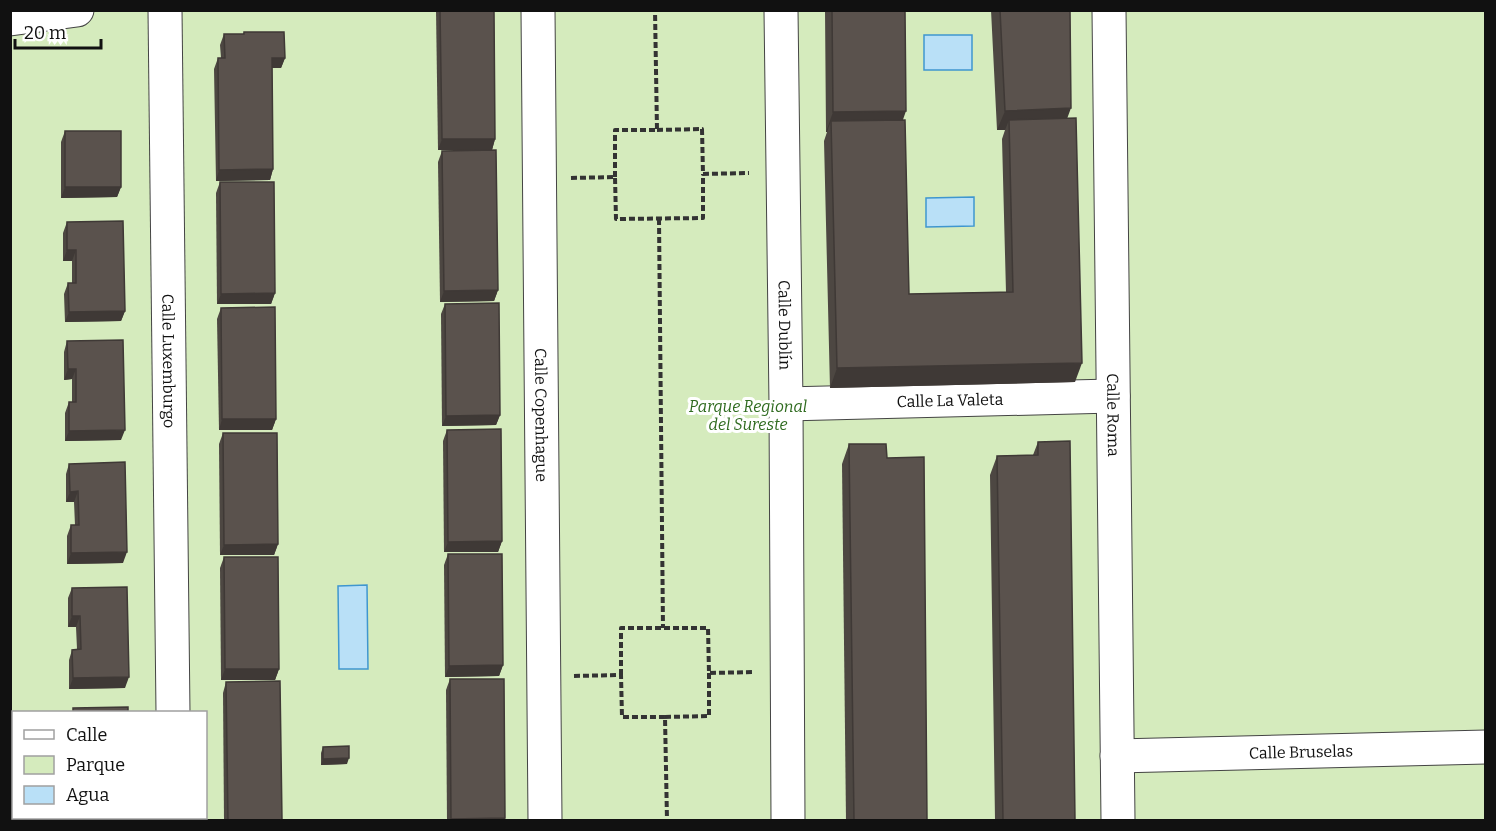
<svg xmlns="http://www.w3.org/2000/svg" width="1496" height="831" viewBox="0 0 1496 831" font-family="Bitter,serif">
	<rect width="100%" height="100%" fill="#fffdf5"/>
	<path fill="#d5ebbd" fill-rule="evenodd" d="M10,11H1485V820H11ZM14,712H206V818H14Z"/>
	<g fill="#b9e0f7" stroke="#3f96cf" stroke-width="1.5">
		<rect x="924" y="35" width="48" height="35"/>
		<polygon points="974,197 974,226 926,227 926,198"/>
		<polygon points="367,585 368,669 339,669 338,586"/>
	</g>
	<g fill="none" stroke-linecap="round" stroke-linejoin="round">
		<g stroke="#444" stroke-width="35">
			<g id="minor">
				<path id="s1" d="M165,10L173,712"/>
				<path id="s2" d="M538,10L545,820"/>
				<path id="s3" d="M781,10L786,404L788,820"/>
				<path id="s4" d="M1109,10L1118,820"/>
				<polyline points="10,19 77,10"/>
				<path id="s5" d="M786,404L1113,396"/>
				<path id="s6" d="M1117,756L1486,747"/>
				<polyline points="174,818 174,820"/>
			</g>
		</g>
		<g stroke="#333" stroke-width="4" stroke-dasharray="6 3" stroke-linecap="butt">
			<polyline points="657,130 702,129 703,174 749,173"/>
			<polyline points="615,177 615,130 657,130 655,10"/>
			<polyline points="571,178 615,177 616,219 703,218 703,174"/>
			<polyline points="659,219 663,628"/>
			<polyline points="621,675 621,628 708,628 709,673 754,672"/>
			<polyline points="574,676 621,675 622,717 665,717 667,820"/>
			<polyline points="665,717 709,716 709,673"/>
		</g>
		<use href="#minor" stroke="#fff" stroke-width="33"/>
	</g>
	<g fill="#4d4742">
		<polygon points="436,10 494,10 495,139 492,150 438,150"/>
		<polygon points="825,10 905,10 903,120 909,294 1006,292 1002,139 1005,130 997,130 991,10 1070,10 1067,118 1075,382 830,388 824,141 827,132 826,132"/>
		<polygon points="244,32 285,58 281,68 272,68 273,169 270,180 216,181 214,69 218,58 221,58 220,45 224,34 243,34"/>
		<polygon points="65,131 121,187 117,197 61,198 61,142"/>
		<polygon points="442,151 498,290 494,301 440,302 438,162"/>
		<polygon points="220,182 275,293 271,304 217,304 216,193"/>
		<polygon points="67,222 125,311 121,321 65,322 64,294 68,283 72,283 72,261 63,261 63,233"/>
		<polygon points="445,304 500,415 496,425 442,426 441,314"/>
		<polygon points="221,308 276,419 272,430 219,430 217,319"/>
		<polygon points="67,341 121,440 65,441 65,413 69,402 72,402 72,379 64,380 64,352"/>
		<polygon points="447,430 502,541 498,552 444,552 443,441"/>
		<polygon points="223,433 278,544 274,555 220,555 219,444"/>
		<polygon points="1038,442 1075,820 995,820 990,475 997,456 1033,455"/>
		<polygon points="849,444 887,458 927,820 846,820 842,464"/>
		<polygon points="69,464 123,563 67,564 67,536 71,525 75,525 74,502 66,502 66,474"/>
		<polygon points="448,554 503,665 499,676 445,677 444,565"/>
		<polygon points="224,557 279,669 275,680 221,680 220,568"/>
		<polygon points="72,588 125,688 69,689 69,660 72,650 77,649 76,627 68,627 68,598"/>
		<polygon points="450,679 505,820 447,820 446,690"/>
		<polygon points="226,682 282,820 224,820 223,693"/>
		<polygon points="323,747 347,764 321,765 321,753"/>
	</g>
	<g fill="#3f3936">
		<polygon points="272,58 285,58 281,68 268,68"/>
		<polygon points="1071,108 1064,127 1009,120 1005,130 997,130 1005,111"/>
		<polygon points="906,111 899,131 831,121 827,132 826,132 833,112"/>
		<polygon points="442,139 495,139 492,150 438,150"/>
		<polygon points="273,169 270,180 216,181 219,170"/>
		<polygon points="65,187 121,187 117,197 61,198"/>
		<polygon points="67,250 76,250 72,261 63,261"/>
		<polygon points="498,290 494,301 440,302 444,291"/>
		<polygon points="275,293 271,304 217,304 221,294"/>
		<polygon points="125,311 121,321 65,322 69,312"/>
		<polygon points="1082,363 1075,382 830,388 837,368"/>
		<polygon points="68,369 76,369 72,379 64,380"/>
		<polygon points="500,415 496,425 442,426 446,416"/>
		<polygon points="222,419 276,419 272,430 219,430"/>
		<polygon points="125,430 121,440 65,441 69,431"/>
		<polygon points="78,491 74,502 66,502 70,492"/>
		<polygon points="502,541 498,552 444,552 448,542"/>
		<polygon points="278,544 274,555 220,555 224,545"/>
		<polygon points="127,552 123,563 67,564 71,553"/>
		<polygon points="72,616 80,616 76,627 68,627"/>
		<polygon points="503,665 499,676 445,677 449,666"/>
		<polygon points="225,669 279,669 275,680 221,680"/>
		<polygon points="129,677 125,688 69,689 73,678"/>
		<polygon points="349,758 347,764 321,765 323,759"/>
		<polygon points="505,818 505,820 451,820 451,819"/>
	</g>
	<g fill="#5a524d" stroke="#3f3936" stroke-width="1.5">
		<polygon points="440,10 494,10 495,139 442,139"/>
		<polygon points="832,10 905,10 906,111 833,112"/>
		<polygon points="1000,10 1070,10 1071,108 1005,111"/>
		<polygon points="244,32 284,32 285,58 272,58 273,169 219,170 218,58 225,58 224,34 244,34"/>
		<polygon points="1076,118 1082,363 837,368 831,121 905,120 909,294 1013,292 1009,120"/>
		<rect x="65" y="131" width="56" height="56"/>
		<polygon points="496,150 498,290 444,291 442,151"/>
		<polygon points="220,182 274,182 275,293 221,294"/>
		<polygon points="123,221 125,311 69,312 68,283 76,283 76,250 67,250 67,222"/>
		<polygon points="499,303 500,415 446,416 445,304"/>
		<polygon points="275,307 276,419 222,419 221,308"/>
		<polygon points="123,340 125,430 69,431 69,402 76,402 76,369 68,369 67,341"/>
		<polygon points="501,429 502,541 448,542 447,430"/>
		<polygon points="223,433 277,433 278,544 224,545"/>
		<polygon points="1070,441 1075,820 1003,820 997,456 1038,455 1038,442"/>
		<polygon points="849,444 886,444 887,458 924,457 927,820 854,820"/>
		<polygon points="125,462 127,552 71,553 71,525 79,525 78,491 70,492 69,464"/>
		<polygon points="448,554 502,554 503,665 449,666"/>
		<polygon points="224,557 278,557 279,669 225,669"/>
		<polygon points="127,587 129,677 73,678 72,650 81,649 80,616 72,616 72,588"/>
		<polygon points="450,679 504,679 505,818 451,819"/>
		<polygon points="280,681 282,820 228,820 226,682"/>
		<polygon points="128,707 128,712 73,712 73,708"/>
		<polygon points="349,746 349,758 323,759 323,747"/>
	</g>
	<g text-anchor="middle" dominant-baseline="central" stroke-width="6" stroke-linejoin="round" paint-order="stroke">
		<g font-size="16" fill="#111" stroke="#fff">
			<text stroke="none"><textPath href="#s3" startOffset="315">Calle Dublín</textPath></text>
			<text stroke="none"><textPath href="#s1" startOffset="351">Calle Luxemburgo</textPath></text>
			<text stroke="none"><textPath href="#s5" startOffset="164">Calle La Valeta</textPath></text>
			<text stroke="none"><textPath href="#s4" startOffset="405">Calle Roma</textPath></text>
			<text stroke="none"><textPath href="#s2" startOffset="405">Calle Copenhague</textPath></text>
			<text stroke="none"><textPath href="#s6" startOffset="184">Calle Bruselas</textPath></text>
		</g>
		<g font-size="16" font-style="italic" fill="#2f6b1f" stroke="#fff">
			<text x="748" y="406">Parque Regional<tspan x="748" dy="18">del Sureste</tspan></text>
		</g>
	</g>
	<rect width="1496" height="831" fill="none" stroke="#111111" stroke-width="24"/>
	<rect x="12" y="711" width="195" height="108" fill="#ffffff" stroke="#a0a0a0" stroke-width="1.5"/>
	<rect x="24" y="730" width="30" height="9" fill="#ffffff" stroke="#a0a0a0" stroke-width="1.5"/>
	<text x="66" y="741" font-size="18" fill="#111111">Calle</text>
	<rect x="24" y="756" width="30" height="18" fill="#d5ebbd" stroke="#a0a0a0" stroke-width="1.5"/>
	<text x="66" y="771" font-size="18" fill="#111111">Parque</text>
	<rect x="24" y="786" width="30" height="18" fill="#b9e0f7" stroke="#a0a0a0" stroke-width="1.5"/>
	<text x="66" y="801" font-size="18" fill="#111111">Agua</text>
	<path d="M15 39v9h86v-9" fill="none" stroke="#111111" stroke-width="3"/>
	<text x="24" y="39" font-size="18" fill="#111111" stroke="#ffffff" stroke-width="4.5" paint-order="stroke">20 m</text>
</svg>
